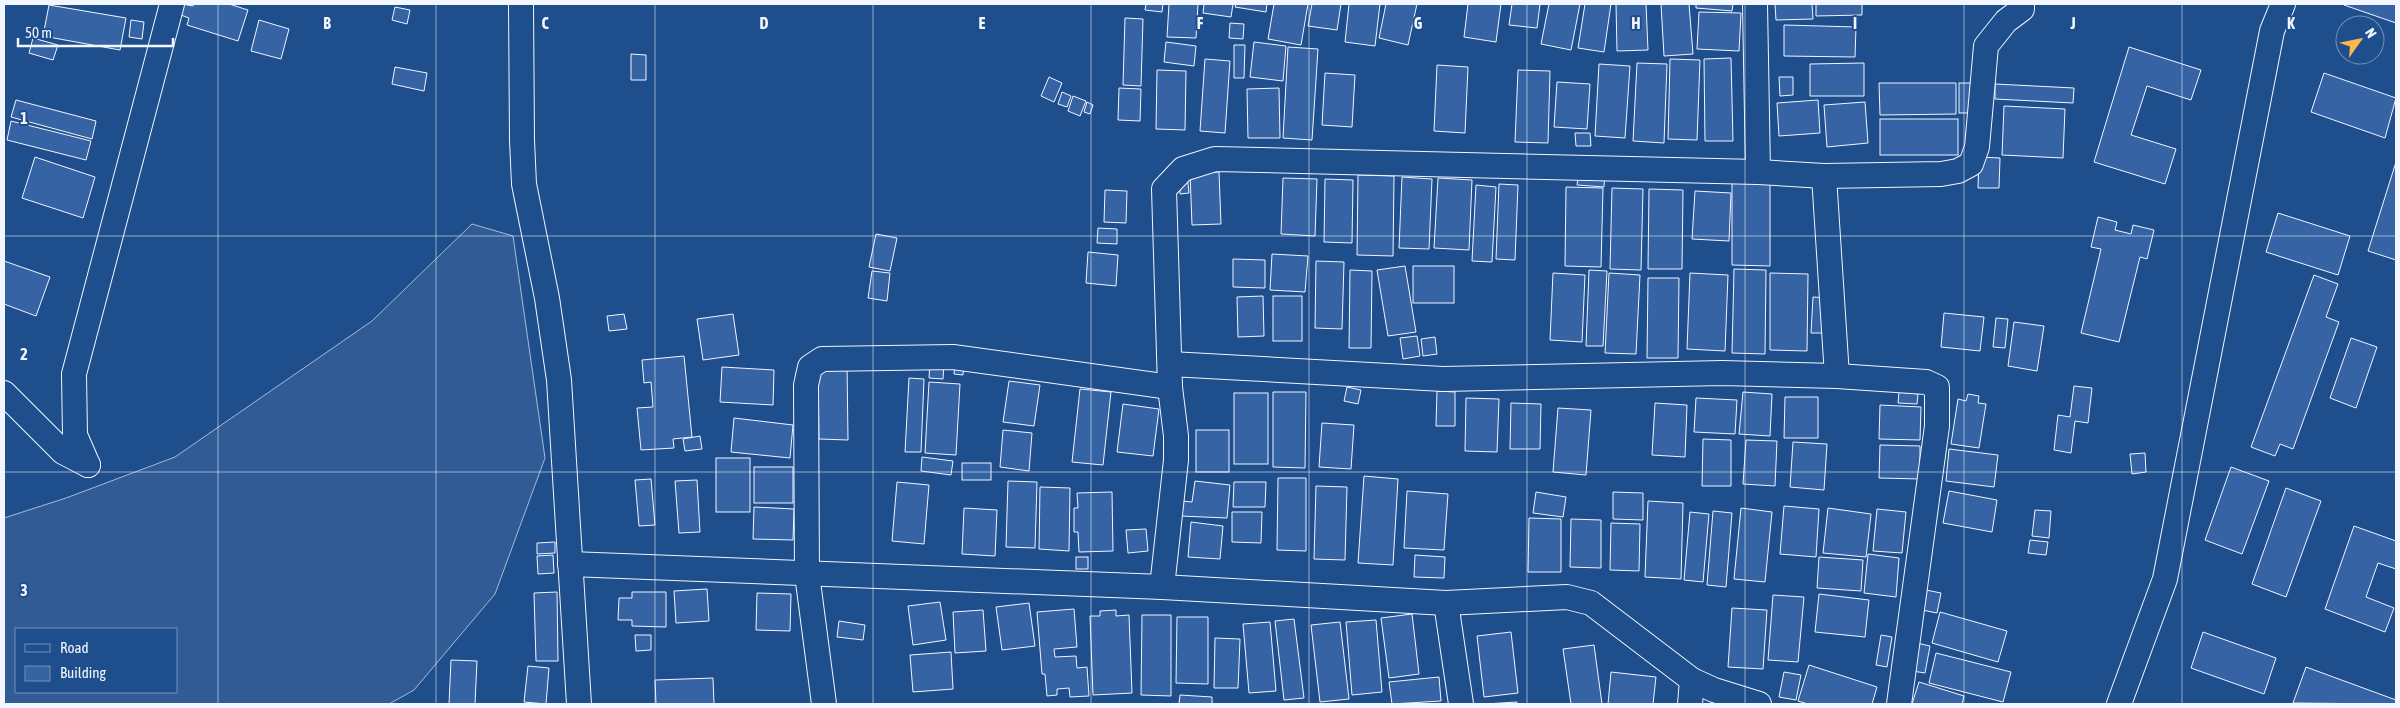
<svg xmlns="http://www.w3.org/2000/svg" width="2400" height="708" viewBox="0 0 2400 708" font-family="'Asap Condensed',sans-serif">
	<rect width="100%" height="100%" fill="#1f4e8c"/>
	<path fill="#305b95" stroke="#a8bbd7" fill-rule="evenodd" d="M472,224L513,236L545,458L495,594L414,690L389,704H4V518L66,498L175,457L372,321ZM16,629H176V692H16Z"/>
	<g fill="#3563a3" stroke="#f2f6ff">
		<polygon points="182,4 193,6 194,4 229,4 248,10 238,41 187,25 189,18 178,14"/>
		<polygon points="1146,4 1163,4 1162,12 1145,10"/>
		<polygon points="1169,4 1198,4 1196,38 1167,37"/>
		<polygon points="1204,4 1233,4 1231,17 1203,13"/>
		<polygon points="1236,4 1267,4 1266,12 1235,7"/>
		<polygon points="1274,4 1308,4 1301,45 1268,39"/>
		<polygon points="1312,4 1341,4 1337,30 1308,26"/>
		<polygon points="1349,4 1380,4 1375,46 1345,42"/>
		<polygon points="1386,4 1417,4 1408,45 1379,38"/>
		<polygon points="1468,4 1501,4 1496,42 1464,37"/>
		<polygon points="1512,4 1540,4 1537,28 1509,25"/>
		<polygon points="1549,4 1580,4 1571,50 1541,44"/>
		<polygon points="1585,4 1611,4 1604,52 1578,48"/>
		<polygon points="1616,4 1646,4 1648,50 1617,51"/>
		<polygon points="1661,4 1689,4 1693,54 1664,56"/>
		<polygon points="1696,4 1733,4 1732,11 1696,8"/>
		<polygon points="1775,4 1812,4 1813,19 1776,20"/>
		<polygon points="1816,4 1862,4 1862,15 1816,16"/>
		<polygon points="2344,4 2396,4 2396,23 2344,5"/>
		<polygon points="49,5 126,18 120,50 43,36"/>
		<polygon points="395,7 410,10 407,24 392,20"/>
		<polygon points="1699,12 1741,13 1739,51 1697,49"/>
		<polygon points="1125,18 1143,19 1141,86 1123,85"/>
		<polygon points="131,20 144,22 142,39 129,37"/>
		<polygon points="259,20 289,29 281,59 251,51"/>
		<polygon points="1230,23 1244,24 1243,39 1229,38"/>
		<polygon points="1784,25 1856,27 1855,57 1784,56"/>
		<polygon points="33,38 58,45 53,60 29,53"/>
		<polygon points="1166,42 1196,46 1194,66 1164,62"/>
		<polygon points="1254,42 1286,46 1283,81 1250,77"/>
		<polygon points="1234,45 1245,45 1244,78 1234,78"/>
		<polygon points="1288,47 1318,49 1312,140 1283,138"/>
		<polygon points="2129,47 2201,70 2191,100 2147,86 2131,135 2176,149 2165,184 2094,162"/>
		<polygon points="631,54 646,55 646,80 631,80"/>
		<polygon points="1731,58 1733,141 1705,141 1704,59"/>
		<polygon points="1205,59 1230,61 1225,133 1200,131"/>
		<polygon points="1670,59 1700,60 1697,140 1668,139"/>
		<polygon points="1637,63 1667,64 1664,143 1633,141"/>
		<polygon points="1864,63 1864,96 1810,96 1810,64"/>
		<polygon points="1599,64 1630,66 1625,138 1595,136"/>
		<polygon points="1437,65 1468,67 1465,133 1434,131"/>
		<polygon points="395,67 427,73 424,91 392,84"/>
		<polygon points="1157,70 1186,71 1185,130 1156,129"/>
		<polygon points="1518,70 1550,71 1548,143 1515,142"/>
		<polygon points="1325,73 1355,75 1352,127 1322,125"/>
		<polygon points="2324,73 2396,98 2385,138 2311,112"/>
		<polygon points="1049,77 1062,83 1054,102 1041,96"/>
		<polygon points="1779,77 1793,77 1793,95 1780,96"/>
		<polygon points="1557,82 1590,84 1587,129 1554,127"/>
		<polygon points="1879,83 1956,83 1956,114 1880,115"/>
		<rect x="1959" y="83" width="17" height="30"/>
		<polygon points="1995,84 2074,88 2073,103 1995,99"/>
		<polygon points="1119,88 1141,89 1140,121 1118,120"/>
		<polygon points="1279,88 1280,138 1248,138 1247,89"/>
		<polygon points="1062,92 1071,96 1067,107 1058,104"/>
		<polygon points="1073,96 1086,101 1080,116 1068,111"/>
		<polygon points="16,100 96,121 92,139 11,117"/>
		<polygon points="1818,100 1820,133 1779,136 1777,103"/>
		<polygon points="1087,102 1093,105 1090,114 1084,112"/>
		<polygon points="1865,102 1868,143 1827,147 1824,105"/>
		<polygon points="2004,106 2065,109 2063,158 2002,155"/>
		<rect x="1880" y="119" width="78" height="36"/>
		<polygon points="11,121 91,141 86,160 7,140"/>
		<polygon points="1575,133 1590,133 1591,146 1576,146"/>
		<polygon points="35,157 95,177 83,218 22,198"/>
		<polygon points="1979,157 2000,158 1999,188 1978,188"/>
		<polygon points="2396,162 2396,260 2368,251"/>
		<polygon points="1579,171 1605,173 1604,187 1577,185"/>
		<polygon points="1219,172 1221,224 1192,225 1190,173"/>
		<polygon points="1179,174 1187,174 1189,193 1180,194"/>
		<polygon points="1358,175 1394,176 1393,256 1357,255"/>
		<polygon points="1402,177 1432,179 1429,249 1399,248"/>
		<polygon points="1283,178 1317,179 1315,236 1281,234"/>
		<polygon points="1438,178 1472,180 1469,250 1434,248"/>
		<polygon points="1325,179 1353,180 1352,243 1324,242"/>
		<polygon points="1732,179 1770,179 1770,266 1732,265"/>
		<polygon points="1499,184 1518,185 1515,260 1496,259"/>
		<polygon points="1476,185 1496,187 1492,262 1472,261"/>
		<polygon points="1566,187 1603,188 1601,267 1565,266"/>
		<polygon points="1612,188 1643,189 1641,270 1610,269"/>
		<polygon points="1649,189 1683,190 1682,269 1648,269"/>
		<polygon points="1105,190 1127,191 1126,223 1104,222"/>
		<polygon points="1695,191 1731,193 1729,241 1692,239"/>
		<polygon points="2278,213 2350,236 2338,275 2266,252"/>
		<polygon points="2098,217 2117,222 2115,230 2131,234 2133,225 2154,230 2147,259 2140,257 2119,342 2081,333 2101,249 2091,247"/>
		<polygon points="1098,228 1117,229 1117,244 1097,243"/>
		<polygon points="876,234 897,238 890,271 869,267"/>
		<polygon points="1088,252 1118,255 1116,286 1086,283"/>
		<polygon points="1272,254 1308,256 1305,292 1270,290"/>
		<polygon points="1233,259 1265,260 1265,288 1233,287"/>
		<polygon points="4,261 50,277 36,316 4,304"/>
		<polygon points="1316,261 1344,262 1342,329 1315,328"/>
		<polygon points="1405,266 1416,332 1388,336 1377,270"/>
		<rect x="1413" y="266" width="41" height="37"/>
		<polygon points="1734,269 1766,270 1765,354 1732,353"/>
		<polygon points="1350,270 1372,271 1371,348 1349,348"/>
		<polygon points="1589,270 1607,271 1603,346 1586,346"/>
		<polygon points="872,271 890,273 887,301 868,298"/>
		<polygon points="1553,273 1585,275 1582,342 1550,340"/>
		<polygon points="1609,273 1640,275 1636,354 1605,353"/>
		<polygon points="1690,273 1728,275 1725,351 1687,349"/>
		<polygon points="1770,273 1808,274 1807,351 1770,350"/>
		<polygon points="2314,275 2338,284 2326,317 2339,322 2293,449 2280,444 2275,456 2251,447"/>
		<polygon points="1648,278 1679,278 1678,358 1647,358"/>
		<polygon points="1263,296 1264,336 1238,337 1237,297"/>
		<rect x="1273" y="296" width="29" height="45"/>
		<polygon points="1813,297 1828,298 1826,333 1811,333"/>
		<polygon points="1944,313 1984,317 1980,351 1941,347"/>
		<polygon points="624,314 627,329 609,331 607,316"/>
		<polygon points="733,314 739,355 703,360 697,319"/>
		<polygon points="1996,318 2008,319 2005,348 1993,347"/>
		<polygon points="2014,322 2044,326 2037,371 2008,366"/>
		<polygon points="1417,336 1420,356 1403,359 1400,338"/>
		<polygon points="1435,337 1437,354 1423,356 1421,339"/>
		<polygon points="2351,338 2377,347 2356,408 2330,398"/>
		<polygon points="684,356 692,437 673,439 674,448 641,450 637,408 653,407 651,382 644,383 642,360"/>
		<polygon points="955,361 964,362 963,375 954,374"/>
		<polygon points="930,362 944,363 943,379 929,378"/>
		<polygon points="818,364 847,364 848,440 819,439"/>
		<polygon points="722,367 774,370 773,405 720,402"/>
		<polygon points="909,378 924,379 921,452 905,452"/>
		<polygon points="1009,381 1040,385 1034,426 1003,422"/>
		<polygon points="929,382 960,384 956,455 925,453"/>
		<polygon points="2074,386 2092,388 2088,423 2075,421 2071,453 2054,450 2058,415 2070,417"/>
		<polygon points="1347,387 1361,390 1358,404 1344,401"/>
		<polygon points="1080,389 1111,392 1103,465 1072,462"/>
		<polygon points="1437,391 1455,392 1455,426 1436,426"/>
		<polygon points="1273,392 1306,392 1305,468 1273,467"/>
		<polygon points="1743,392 1772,394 1770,436 1739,434"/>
		<polygon points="1899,392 1918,394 1917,404 1898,403"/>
		<rect x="1234" y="393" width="34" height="71"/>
		<polygon points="1968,394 1979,396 1978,403 1986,404 1979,448 1951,444 1958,399 1966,401"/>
		<polygon points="1785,397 1818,397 1818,438 1784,438"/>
		<polygon points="1466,398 1499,399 1497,452 1465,451"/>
		<polygon points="1696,398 1737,400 1735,434 1694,432"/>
		<polygon points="1511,403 1541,404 1540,449 1510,449"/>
		<polygon points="1655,403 1687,405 1685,457 1652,455"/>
		<polygon points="1123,404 1159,409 1153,456 1117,452"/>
		<polygon points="1880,405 1921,407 1920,440 1879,439"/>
		<polygon points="1558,408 1591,410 1586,475 1553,472"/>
		<polygon points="734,418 793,425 790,458 731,452"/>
		<polygon points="1322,423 1354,425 1351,469 1319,467"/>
		<polygon points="1003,430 1032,433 1029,471 1000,467"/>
		<rect x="1196" y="430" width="33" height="42"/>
		<polygon points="700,436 702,449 685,451 683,439"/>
		<polygon points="1703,439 1731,440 1731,486 1702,486"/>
		<polygon points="1746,440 1777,441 1775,486 1743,484"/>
		<polygon points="1793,442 1827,444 1824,490 1790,487"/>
		<polygon points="1880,445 1920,446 1920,479 1879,478"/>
		<polygon points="1949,449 1998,455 1994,487 1946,481"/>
		<polygon points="2145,453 2146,472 2132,474 2130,454"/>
		<polygon points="922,457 953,461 951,475 921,471"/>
		<rect x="716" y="458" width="34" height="54"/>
		<rect x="962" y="463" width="29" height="17"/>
		<rect x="754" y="467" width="39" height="36"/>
		<polygon points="2231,467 2269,481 2242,554 2205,540"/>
		<polygon points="1364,476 1398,479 1393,565 1358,563"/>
		<polygon points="1278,478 1306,478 1306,551 1277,550"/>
		<polygon points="651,479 655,525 639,526 635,480"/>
		<polygon points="697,480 700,532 679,533 675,481"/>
		<polygon points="1008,481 1037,482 1035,548 1006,547"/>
		<polygon points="1195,481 1230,485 1227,518 1180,516 1182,501 1192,502"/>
		<polygon points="897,482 929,485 924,544 892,541"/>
		<polygon points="1234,482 1266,482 1265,507 1233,507"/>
		<polygon points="1316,486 1347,487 1345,560 1314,559"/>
		<polygon points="1040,487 1070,488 1069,551 1039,549"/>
		<polygon points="2286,488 2321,501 2286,597 2252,584"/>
		<polygon points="1407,491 1448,494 1444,550 1404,548"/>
		<polygon points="1949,491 1997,500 1992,532 1943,523"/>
		<polygon points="1112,492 1113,551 1079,552 1078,532 1074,532 1074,508 1078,508 1077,493"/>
		<polygon points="1536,492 1566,497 1563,517 1533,513"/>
		<polygon points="1613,492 1643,493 1643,520 1613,519"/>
		<polygon points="1648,501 1683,503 1681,579 1645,577"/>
		<polygon points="1784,506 1819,509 1816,557 1780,554"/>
		<polygon points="754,507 794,509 793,540 753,539"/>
		<polygon points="964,508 997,510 995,556 962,554"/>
		<polygon points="1741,508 1772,512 1765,582 1734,579"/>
		<polygon points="1828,508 1871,514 1866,557 1823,553"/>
		<polygon points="1877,509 1906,512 1902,553 1873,551"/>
		<polygon points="2035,510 2051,511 2049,538 2032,536"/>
		<polygon points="1713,511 1732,513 1726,587 1707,585"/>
		<polygon points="1232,512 1262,512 1261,543 1232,542"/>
		<polygon points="1690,512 1709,514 1703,582 1684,580"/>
		<polygon points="1529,518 1561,519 1561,572 1528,572"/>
		<polygon points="1571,519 1601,520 1601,568 1570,567"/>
		<polygon points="1191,522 1223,526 1220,559 1188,557"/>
		<polygon points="1611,523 1640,524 1639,571 1610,570"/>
		<polygon points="2354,526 2396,541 2396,569 2378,563 2366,597 2394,608 2385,632 2325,609"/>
		<polygon points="1146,529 1148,551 1128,553 1126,530"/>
		<polygon points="2030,540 2048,542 2046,555 2028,553"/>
		<polygon points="555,542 555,553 537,554 537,543"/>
		<polygon points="1868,554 1899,558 1896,597 1864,593"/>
		<polygon points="553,555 554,573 538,574 537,556"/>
		<polygon points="1415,555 1445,557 1444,578 1414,577"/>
		<rect x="1076" y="557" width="12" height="12"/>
		<polygon points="1819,557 1863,560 1861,591 1817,588"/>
		<polygon points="707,589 709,621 676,623 674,591"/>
		<polygon points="1926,590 1941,593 1937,613 1922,610"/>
		<polygon points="557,592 558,661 536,661 534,593"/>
		<polygon points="632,592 666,592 666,627 632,626 632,620 618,620 619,598 632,598"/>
		<polygon points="757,593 791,594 790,631 756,630"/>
		<polygon points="1819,594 1869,600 1865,637 1815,632"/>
		<polygon points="1773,595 1804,597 1798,662 1768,660"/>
		<polygon points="940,602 946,640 913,645 908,606"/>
		<polygon points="1029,603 1035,646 1002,650 996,607"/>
		<polygon points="1732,608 1767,610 1763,669 1728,667"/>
		<polygon points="1074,609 1077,647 1054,649 1055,657 1076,656 1077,668 1087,667 1089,696 1070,697 1069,688 1057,689 1057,695 1047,696 1045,674 1042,674 1037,612"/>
		<polygon points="983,610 986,651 955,653 953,612"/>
		<polygon points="1116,610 1116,616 1129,615 1132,693 1093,695 1090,616 1100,616 1100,611"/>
		<polygon points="1940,612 2007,631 1998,662 1932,643"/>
		<polygon points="1412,614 1419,674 1389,678 1381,618"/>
		<polygon points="1142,615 1171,615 1171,696 1141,695"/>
		<polygon points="1177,617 1208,617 1208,684 1176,683"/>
		<polygon points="1294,619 1304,698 1284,700 1275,621"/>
		<polygon points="1376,620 1382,692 1352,695 1346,622"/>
		<polygon points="839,621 865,625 863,640 837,637"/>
		<polygon points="1270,622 1276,691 1249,693 1243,624"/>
		<polygon points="1340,622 1349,699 1320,702 1311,625"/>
		<polygon points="1511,632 1518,693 1484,697 1477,636"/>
		<polygon points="2203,632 2276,658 2264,694 2191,668"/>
		<polygon points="635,635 651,635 651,650 636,651"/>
		<polygon points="1881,635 1892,637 1887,667 1876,665"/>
		<polygon points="1215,638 1240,639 1238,688 1214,688"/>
		<polygon points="1917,643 1930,646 1925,673 1912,671"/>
		<polygon points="1594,645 1602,704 1571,704 1563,649"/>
		<polygon points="951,652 953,689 913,692 910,655"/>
		<polygon points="1936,653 2011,672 2003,702 1929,683"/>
		<polygon points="451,660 477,661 475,704 449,704"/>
		<polygon points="1809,665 1877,687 1872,704 1808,704 1798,701"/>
		<polygon points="528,666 549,668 546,704 524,702"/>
		<polygon points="2306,667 2396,700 2396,704 2293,703"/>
		<polygon points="1611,672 1656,677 1653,704 1608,704"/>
		<polygon points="1784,672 1801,675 1796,700 1779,697"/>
		<polygon points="1439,677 1441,701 1392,704 1389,682"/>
		<polygon points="713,678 714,704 656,704 655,680"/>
		<polygon points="1919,682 1964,696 1962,704 1912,704"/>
		<polygon points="1180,695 1212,697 1212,704 1179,704"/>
		<polygon points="1517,702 1517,704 1485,704"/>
	</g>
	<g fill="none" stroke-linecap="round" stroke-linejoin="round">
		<g stroke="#f2f6ff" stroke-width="26">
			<g id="minor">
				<polyline points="521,4 522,140 524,184 547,298 559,380 579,704"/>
				<polyline points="1755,4 1758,172"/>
				<polyline points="1824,176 1837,376"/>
				<polyline points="1170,364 1443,379 1722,373 1837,376 1926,382 1937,387 1937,426 1899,704"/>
				<polyline points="4,393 63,452 88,465"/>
				<polyline points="88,465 75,435 74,374 172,4"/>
				<polyline points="570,564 1162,587 1446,603 1567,597 1591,603 1692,680 1714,690 1759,704"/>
				<polyline points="1162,587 1176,460 1176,436 1170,387 1164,189 1183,169 1215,159 1758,172 1824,176 1941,174 1958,171 1971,164 1977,147 1986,46 2006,21 2022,9 2022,4"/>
				<polyline points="1446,603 1461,704"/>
				<polyline points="824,704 807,574 806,385 810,367 822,359 953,357 1170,387"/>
				<polyline points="1690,704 1692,680"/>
				<polyline points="2119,704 2165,579 2272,31 2283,4"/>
			</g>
		</g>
		<use href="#minor" stroke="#1f4e8c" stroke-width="24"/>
	</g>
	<path fill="none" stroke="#f2f6ff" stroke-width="1" stroke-opacity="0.55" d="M218,4V704M436,4V704M655,4V704M873,4V704M1091,4V704M1309,4V704M1527,4V704M1745,4V704M1964,4V704M2182,4V704M4,236H2396M4,472H2396"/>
	<g font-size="16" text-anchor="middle" font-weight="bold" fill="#f2f6ff" stroke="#1f4e8c" stroke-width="4" stroke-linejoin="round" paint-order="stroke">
		<text x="327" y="29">B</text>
		<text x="545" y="29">C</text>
		<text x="764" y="29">D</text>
		<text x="982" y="29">E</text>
		<text x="1200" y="29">F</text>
		<text x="1418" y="29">G</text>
		<text x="1636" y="29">H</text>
		<text x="1855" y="29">I</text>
		<text x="2073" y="29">J</text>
		<text x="2291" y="29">K</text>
		<text x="24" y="124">1</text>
		<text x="24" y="360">2</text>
		<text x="24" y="596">3</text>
	</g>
	<rect width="2400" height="708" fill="none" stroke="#f2f6ff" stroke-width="10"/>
	<rect x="15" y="628" width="162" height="65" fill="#1f4e8c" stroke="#7391ba"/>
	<rect x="25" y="644" width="25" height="8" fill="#1f4e8c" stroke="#7391ba"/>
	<text x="60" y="653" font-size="15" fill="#f2f6ff">Road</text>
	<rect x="25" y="666" width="25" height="15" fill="#3563a3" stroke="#7391ba"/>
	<text x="60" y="678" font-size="15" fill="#f2f6ff">Building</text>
	<g transform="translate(2360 40) rotate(57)"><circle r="24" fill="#1f4e8c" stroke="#7391ba"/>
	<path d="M0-4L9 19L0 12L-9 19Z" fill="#ffb74d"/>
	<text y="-8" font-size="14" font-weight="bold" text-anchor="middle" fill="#f2f6ff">N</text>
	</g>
	<path d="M18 38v8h155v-8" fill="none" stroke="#f2f6ff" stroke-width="2.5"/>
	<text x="25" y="38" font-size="15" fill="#f2f6ff" stroke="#1f4e8c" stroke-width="4" paint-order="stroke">50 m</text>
</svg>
